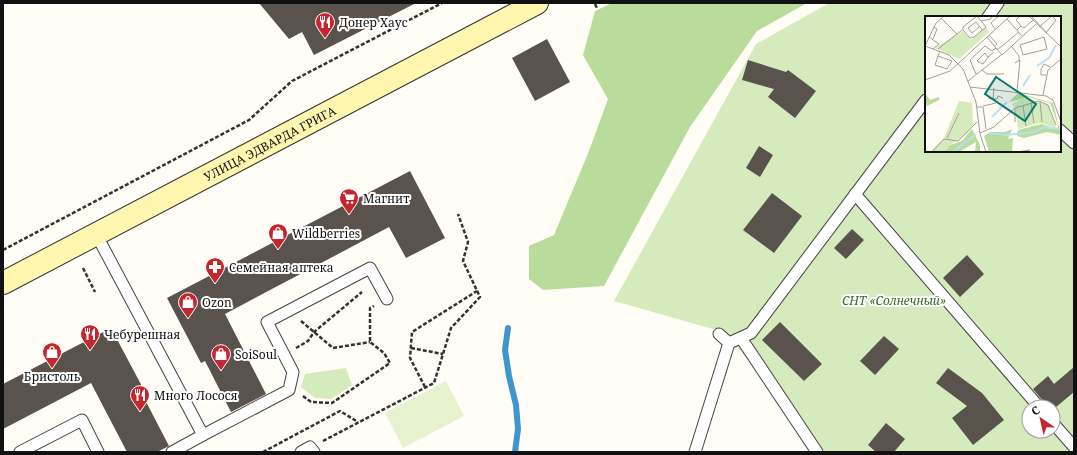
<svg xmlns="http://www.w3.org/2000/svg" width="1077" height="455" viewBox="0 0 1077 455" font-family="'Noto Serif',serif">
	<rect width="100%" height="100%" fill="#fffdf5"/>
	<g fill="#d5ebbd" fill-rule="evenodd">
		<path d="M829,3H1074V452H817L727,333L614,301L756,44ZM926,17H1060V151H926ZM1029,407H1053V431H1029Z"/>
		<polygon points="346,368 352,385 331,399 315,398 301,387 305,374"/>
	</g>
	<polygon fill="#b9dc9c" points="612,3 807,3 757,31 690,127 604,286 543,290 529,279 529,246 554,235 589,151 608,99 583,55 595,11"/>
	<polygon fill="#e6f2cf" points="446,381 464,416 403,448 385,413"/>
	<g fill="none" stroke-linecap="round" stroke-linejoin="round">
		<polyline stroke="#3f96cf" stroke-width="6" points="508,328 505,350 509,376 516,405 518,429 515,452"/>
	</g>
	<g fill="#5a524d">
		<polygon points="259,3 416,3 314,55 302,32 289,39"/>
		<polygon points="547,39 570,82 535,101 512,58"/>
		<polygon points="748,60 786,72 788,70 816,91 795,118 768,97 774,89 742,80"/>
		<polygon points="759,146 773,155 760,177 746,168"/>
		<polygon points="410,171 445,238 406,258 389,227 225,314 266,394 231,412 205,361 201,363 167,298"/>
		<polygon points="772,193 802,216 774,253 743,230"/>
		<polygon points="852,229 864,240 846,259 834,248"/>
		<polygon points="967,255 984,274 960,297 943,278"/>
		<polygon points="780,322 822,364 804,381 762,340"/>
		<polygon points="111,328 145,392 142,394 169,446 157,452 127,452 91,383 3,429 3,384"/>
		<polygon points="884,336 899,349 875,375 860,361"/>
		<polygon points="1074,367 1074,392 1056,407 1046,407 1044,402 1033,389 1048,376 1054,384"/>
		<polygon points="948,368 982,393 1004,420 973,445 952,418 967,406 936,383"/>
		<polygon points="886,423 905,439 894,452 876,452 868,445"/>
	</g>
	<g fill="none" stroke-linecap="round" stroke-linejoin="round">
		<g stroke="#444" stroke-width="13">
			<g id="lane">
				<polyline points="988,17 998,3"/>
				<polyline points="1060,130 1074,143"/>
				<polyline points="855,194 1039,407"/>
				<polyline points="96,234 203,435 172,452"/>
				<polyline points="719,334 729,343 751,333 926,100"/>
				<polyline points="741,338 817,452"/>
				<polyline points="1053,423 1074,447"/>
				<polyline points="203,435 289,390 293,372 267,322 370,268 387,299"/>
				<polyline points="20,452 82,420 98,452"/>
				<polyline points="301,452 310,447 314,452"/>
				<polyline points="695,452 729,343"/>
			</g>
		</g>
		<g stroke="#333" stroke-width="24">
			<g id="secondary">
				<path id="s1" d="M3,283L537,3"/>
			</g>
		</g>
		<g stroke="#333" stroke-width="2.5" stroke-dasharray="4 2" stroke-linecap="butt">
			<polyline points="595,4 597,8"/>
			<polyline points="3,250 249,120 292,81 442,3"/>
			<polyline points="83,268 95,292"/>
			<polyline points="301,321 333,348 370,342"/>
			<polyline points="296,348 308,341 314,332 362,292"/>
			<polyline points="411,348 443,354"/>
			<polyline points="425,387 410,358 412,332 477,291"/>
			<polyline points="303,396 311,402 332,403 390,363 384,353 370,342 370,308 374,306"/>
			<polyline points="323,441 434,383 451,328 480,297 463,261 468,242 458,214"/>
			<polyline points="263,452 340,411 358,422"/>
		</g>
		<use href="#lane" stroke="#fff" stroke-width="11"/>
		<use href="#secondary" stroke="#fff6b0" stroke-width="22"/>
	</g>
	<defs>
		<g id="restaurant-pin" transform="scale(1)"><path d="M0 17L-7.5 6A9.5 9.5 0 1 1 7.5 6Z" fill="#c4262e" stroke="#fff"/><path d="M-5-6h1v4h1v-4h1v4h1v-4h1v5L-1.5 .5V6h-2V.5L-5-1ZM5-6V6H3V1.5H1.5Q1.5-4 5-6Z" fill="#fff"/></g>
		<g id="supermarket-pin" transform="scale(1)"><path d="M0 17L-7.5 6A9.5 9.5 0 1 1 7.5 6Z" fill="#c4262e" stroke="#fff"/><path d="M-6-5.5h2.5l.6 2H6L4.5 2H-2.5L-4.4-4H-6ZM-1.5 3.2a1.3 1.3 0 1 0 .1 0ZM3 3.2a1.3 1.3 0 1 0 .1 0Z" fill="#fff"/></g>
		<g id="shop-pin" transform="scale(1)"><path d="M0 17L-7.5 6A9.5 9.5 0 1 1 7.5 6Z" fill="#c4262e" stroke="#fff"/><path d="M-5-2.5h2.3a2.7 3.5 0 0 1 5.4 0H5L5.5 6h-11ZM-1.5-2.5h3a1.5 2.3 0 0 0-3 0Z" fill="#fff"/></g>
		<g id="pharmacy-pin" transform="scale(1)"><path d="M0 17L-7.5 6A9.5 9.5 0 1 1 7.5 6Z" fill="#c4262e" stroke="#fff"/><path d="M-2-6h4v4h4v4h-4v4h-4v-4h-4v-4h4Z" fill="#fff"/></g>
	</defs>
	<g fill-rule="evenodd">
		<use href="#restaurant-pin" x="325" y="22"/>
		<use href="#supermarket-pin" x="349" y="198"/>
		<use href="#shop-pin" x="278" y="233"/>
		<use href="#pharmacy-pin" x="215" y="267"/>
		<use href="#shop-pin" x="188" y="302"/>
		<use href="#restaurant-pin" x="90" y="334"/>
		<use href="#shop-pin" x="52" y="352"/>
		<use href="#shop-pin" x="221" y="354"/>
		<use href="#restaurant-pin" x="140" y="395"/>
	</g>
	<g text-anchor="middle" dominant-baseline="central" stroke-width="4" stroke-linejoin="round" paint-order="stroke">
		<g font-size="12" fill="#111" stroke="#fff" text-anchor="start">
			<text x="339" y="22">Донер Хаус</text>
			<text x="363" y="198">Магнит</text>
			<text x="292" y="233">Wildberries</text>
			<text x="229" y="267">Семейная аптека</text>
			<text x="202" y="302">Ozon</text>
			<text x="104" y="334">Чебурешная</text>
			<text x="235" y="354">SoiSoul</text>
			<text x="52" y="376" text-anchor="middle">Бристоль</text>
			<text x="154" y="395">Много Лосося</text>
		</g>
		<g font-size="12" fill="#111" stroke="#fff">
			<text stroke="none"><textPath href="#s1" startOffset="301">УЛИЦА ЭДВАРДА ГРИГА</textPath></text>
		</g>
		<g font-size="12" font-style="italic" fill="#2f6b1f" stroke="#fff">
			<text x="894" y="300">СНТ «Солнечный»</text>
		</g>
	</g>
	<g transform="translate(925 16)">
		<rect width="136" height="136" fill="#fffdf5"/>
		<path d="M61,11L64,16L34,43L10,32L38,15L46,24ZM98,82L124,89L131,112L115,107L93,113L90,92L87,88ZM34,85L47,87L48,109L42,118L25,129L20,136H5L19,122Z" fill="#d5ebbd"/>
		<path d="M0,77L5,84L14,81V84L2,90V93ZM93,77L128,87L136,119L122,116L99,122L92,120L93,114L116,108L132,113L133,109L125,87L103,81L84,86ZM47,113L55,129V136H50L51,126L34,136H20L25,129L37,125ZM87,113L83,123L88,122L87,136H64L59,120L65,116H60H80Z" fill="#b9dc9c"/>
		<path fill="none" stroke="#b9e0f7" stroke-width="2" d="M112,50L124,42L131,29M98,70L105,59M67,101L82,86M64,117L81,119L110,116L119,111L133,113M28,136L51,118"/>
		<path fill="none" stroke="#a09f9a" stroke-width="1" d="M52,0L61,11L49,21L45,22L38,14V11ZM104,0L136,31M106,0L122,17M16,2L32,18M82,3L97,20M56,5L66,3V0M96,10L99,12L108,4M54,11L47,17L43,12L51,6L57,14M114,11L127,0M70,13L66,7L74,0M92,14L96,10L91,4L95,0M121,17L131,4L127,0M64,19L72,28L70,30M4,21L14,28L8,33M119,21L122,33L98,39L95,29ZM8,23L12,13L9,11M0,30L11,7L19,0M0,30L24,39L38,53L51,86L55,118L61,136M87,31L94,40V45M71,32L77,39L111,8M13,33L37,14M72,34L94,16M13,40L27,45L22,53L10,49L14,37L15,36M63,41L58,48L52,45L60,37L63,41L69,36M90,47L95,44L92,75M57,54L62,58H79M51,58L45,44L60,30L67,35L71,32L62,21M121,59H116V53L119,48L125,51M0,64L25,55L85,0M43,65L76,39M45,71L121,80L128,84L136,106M118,79L123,54L136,43M63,82L68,83L69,72M68,83H72L73,80L78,82M115,85L117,106M106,87L109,107M58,90L71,87M98,90L101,110M52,91H58L61,113M90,92L114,85L123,89L131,109M90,106V93M55,117L69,111L90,92M22,122L34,97M7,136L19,123L33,125L52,106M92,136L105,134"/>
		<path fill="#0f766e" fill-opacity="0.15" stroke="#0f766e" stroke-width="2" d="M71,61L111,88L100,105L60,78Z"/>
		<rect width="136" height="136" fill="none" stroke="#111" stroke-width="2"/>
	</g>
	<rect width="1077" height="455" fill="none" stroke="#111111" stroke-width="8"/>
	<g transform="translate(1041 419) rotate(326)"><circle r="19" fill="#ffffff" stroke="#a0a0a0"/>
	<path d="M0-3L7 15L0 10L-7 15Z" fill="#c4262e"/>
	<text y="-6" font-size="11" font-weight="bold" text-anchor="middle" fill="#111111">С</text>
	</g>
</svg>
